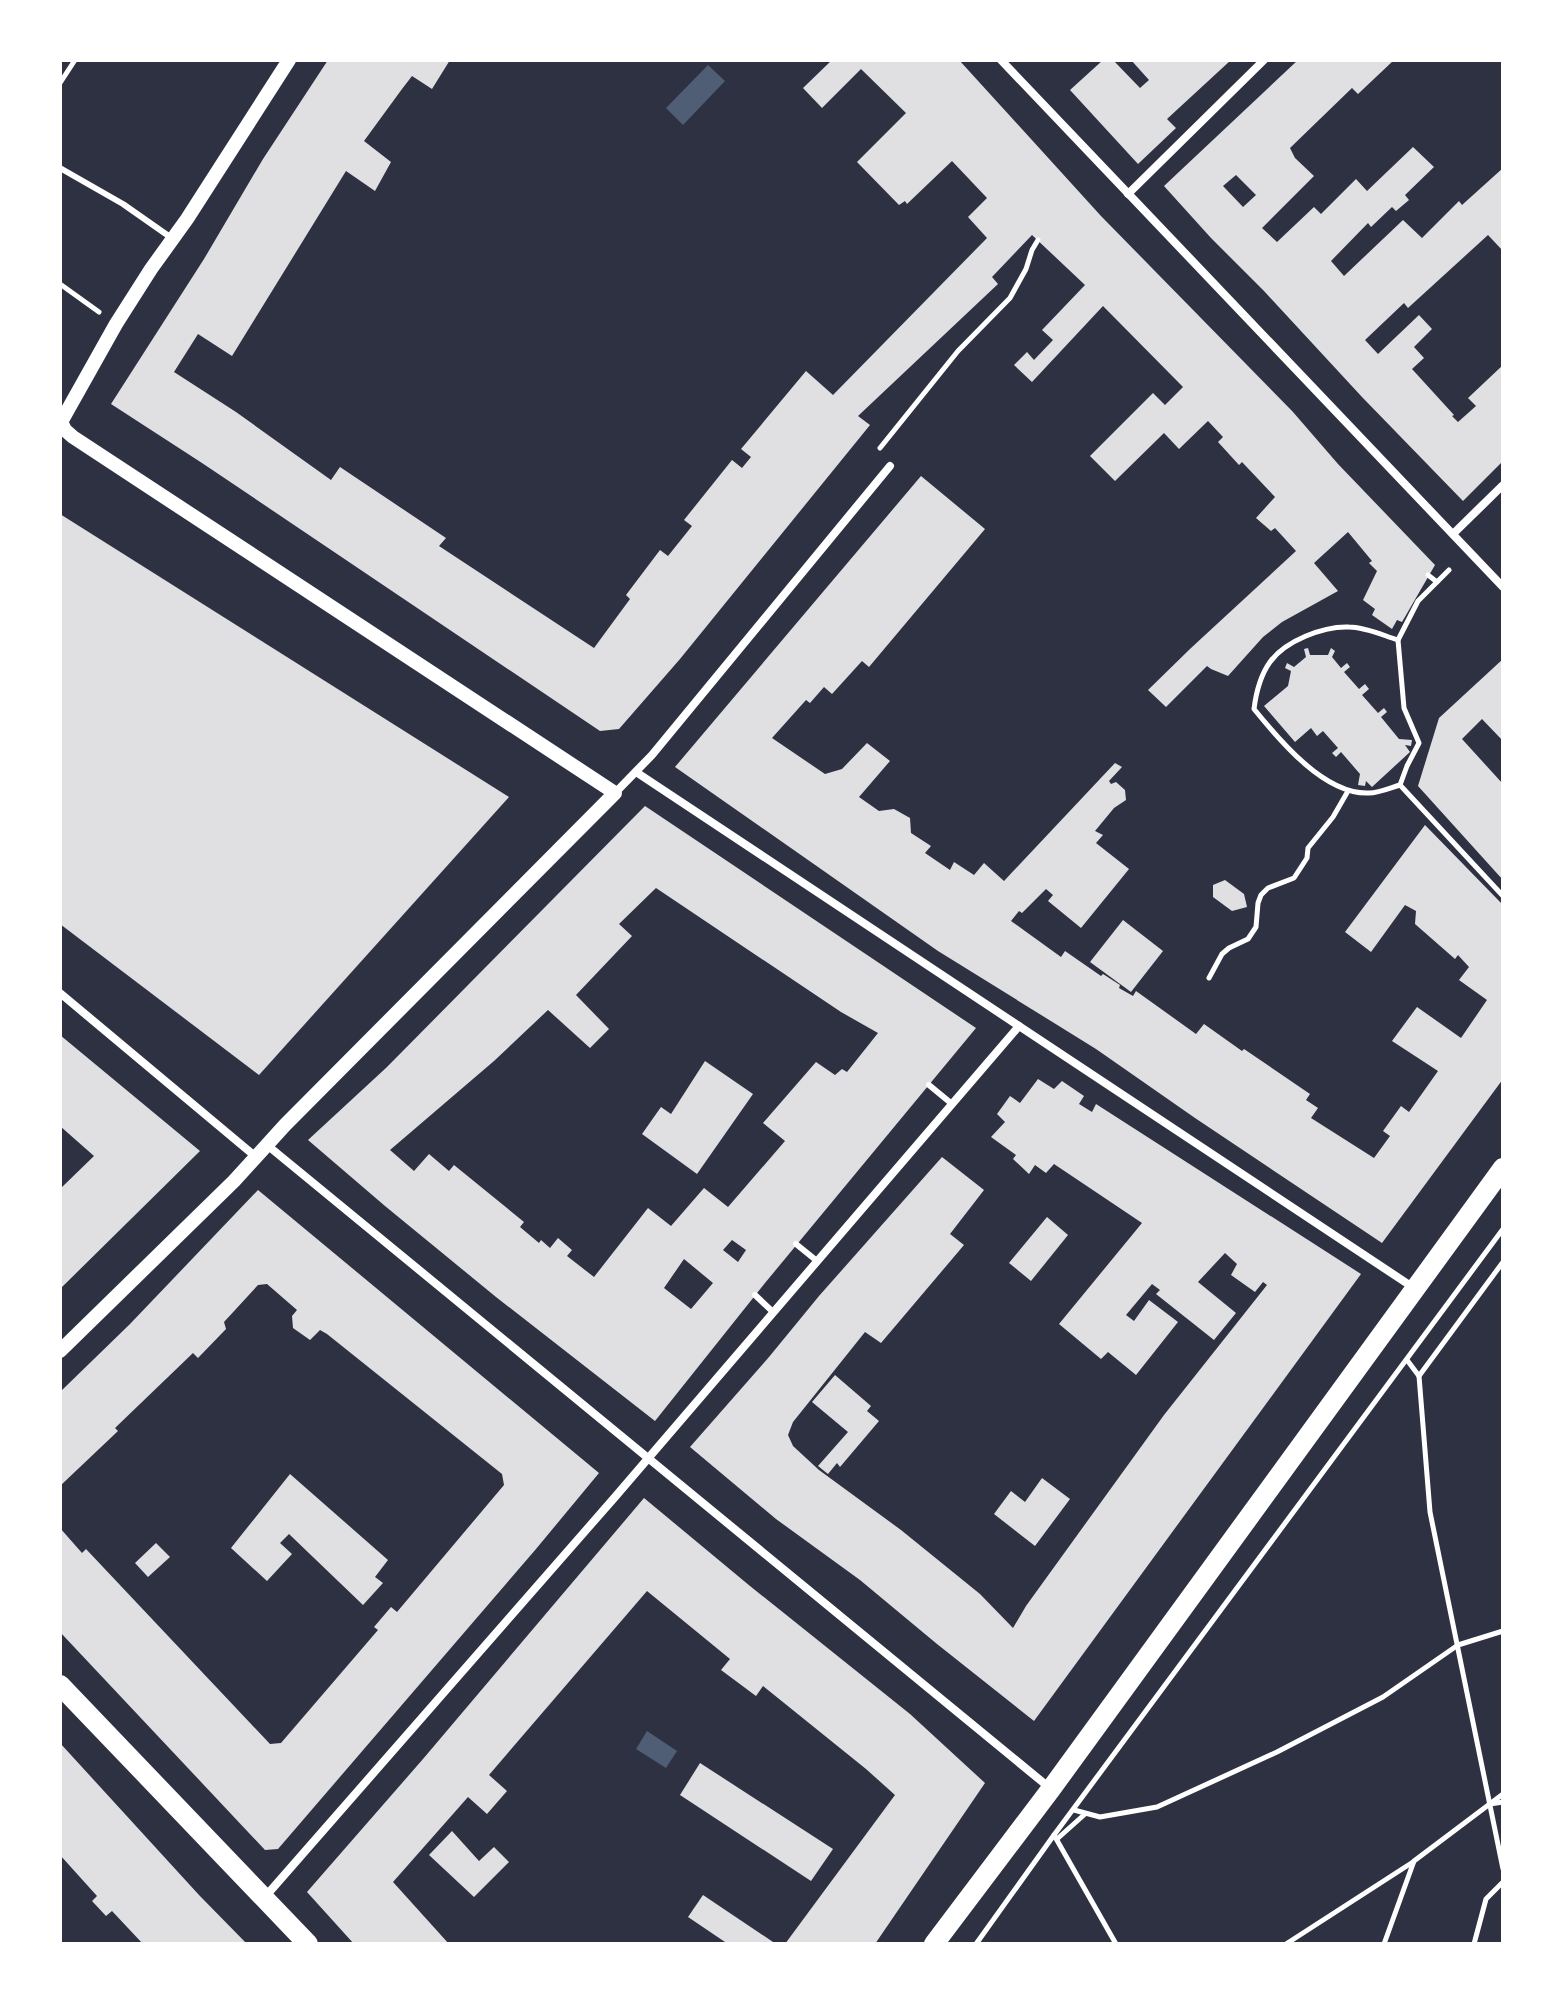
<svg xmlns="http://www.w3.org/2000/svg" width="1563" height="2004" viewBox="0 0 1563 2004" font-family="'Public Sans',sans-serif">
	<rect width="100%" height="100%" fill="#2d3142"/>
	<g fill="#4f5d75">
		<polygon points="708,65 725,81 683,125 666,108"/>
		<polygon points="647,1731 677,1751 666,1768 636,1749"/>
	</g>
	<g fill="#e0e0e3" fill-rule="evenodd">
		<polygon points="328,60 450,60 432,89 412,76 402,89 364,141 391,162 375,191 346,171 232,356 198,334 174,372 236,412 331,480 340,467 446,538 439,546 594,648 630,599 626,595 660,550 668,556 692,526 684,520 732,460 742,468 751,457 741,449 806,371 833,395 987,238 968,217 987,198 952,161 907,204 905,201 899,205 857,162 906,113 861,69 822,108 803,88 832,60 959,60 1101,216 1293,412 1338,464 1435,565 1402,622 1397,620 1392,629 1372,615 1375,609 1363,600 1377,571 1369,563 1372,561 1348,532 1314,563 1338,591 1282,622 1263,637 1228,676 1211,669 1207,666 1166,707 1148,690 1191,648 1296,551 1275,528 1271,531 1256,518 1275,497 1242,462 1239,465 1218,442 1223,437 1208,421 1179,449 1164,433 1115,481 1090,456 1153,393 1165,405 1183,387 1103,306 1032,382 1014,365 1027,352 1034,360 1053,340 1042,330 1085,285 1032,235 992,277 998,284 858,416 870,425 680,659 619,729 600,731 202,463 111,404 204,259 263,159"/>
		<polygon points="1103,60 1113,60 1140,88 1149,80 1131,60 1231,60 1167,119 1176,128 1138,164 1070,90"/>
		<path d="M1298,60H1394L1358,94L1352,88L1290,148L1295,158L1314,176L1262,228L1277,242L1314,207L1321,214L1356,179L1367,191L1413,147L1434,167L1405,195L1409,200L1396,211L1392,207L1371,227L1368,223L1331,261L1344,276L1403,220L1422,238L1459,201L1462,205L1503,168V251L1488,235L1408,308L1404,303L1365,340L1378,354L1419,315L1432,329L1414,347L1424,358L1412,369L1454,415L1452,416L1458,422L1476,406L1468,398L1503,365V461L1463,501L1362,397L1264,291L1211,238L1164,186ZM1236,175L1256,195L1243,207L1223,186Z"/>
		<polygon points="921,476 985,529 869,667 862,661 832,694 824,687 810,703 806,700 772,738 825,774 842,769 867,743 890,761 859,797 879,811 894,809 910,818 911,833 931,846 925,853 950,870 954,862 974,875 984,863 1004,881 1115,763 1122,767 1109,781 1111,784 1116,782 1125,790 1126,800 1114,808 1095,831 1103,835 1096,843 1129,869 1081,928 1048,901 1053,895 1046,889 1022,913 1019,911 1011,921 1061,957 1065,951 1101,976 1103,974 1120,985 1119,988 1133,996 1136,991 1196,1034 1204,1024 1242,1051 1244,1049 1310,1094 1306,1100 1318,1108 1311,1118 1374,1158 1390,1136 1383,1131 1401,1106 1409,1112 1438,1071 1392,1041 1417,1007 1461,1038 1487,1000 1459,980 1469,967 1458,955 1455,959 1415,924 1416,911 1405,905 1371,952 1345,932 1425,825 1503,905 1503,1079 1382,1243 1195,1118 1096,1049 938,951 675,767"/>
		<polygon points="60,514 509,797 259,1075 60,924"/>
		<polygon points="1308,648 1310,655 1328,655 1331,648 1335,651 1332,657 1341,668 1347,663 1350,667 1344,672 1359,689 1365,684 1369,689 1362,695 1378,713 1384,708 1387,712 1381,717 1399,739 1412,740 1411,746 1405,745 1410,752 1372,787 1366,781 1365,786 1358,785 1360,774 1341,752 1336,757 1332,753 1338,748 1323,731 1317,736 1311,728 1295,742 1264,706 1288,686 1291,671 1285,668 1287,663 1294,667 1306,657 1304,649"/>
		<polygon points="1503,659 1503,741 1482,719 1462,739 1503,784 1503,880 1418,786 1439,718"/>
		<path d="M645,806L976,1028L765,1283L655,1421L496,1297L385,1206L308,1140L387,1067ZM656,888L841,1012L878,1033L847,1072L842,1069L835,1075L816,1062L763,1123L785,1141L728,1207L704,1188L671,1226L648,1208L594,1277L567,1256L572,1250L558,1238L550,1248L541,1240L539,1243L520,1227L524,1222L454,1165L449,1171L429,1154L414,1171L390,1150L494,1061L548,1010L590,1048L609,1029L576,995L632,936L619,924ZM732,1240L746,1250L738,1262L723,1250ZM684,1259L713,1283L691,1309L664,1288Z"/>
		<polygon points="1225,880 1244,894 1247,907 1232,911 1213,897 1213,885"/>
		<polygon points="1123,920 1163,951 1131,992 1090,962"/>
		<polygon points="60,1035 200,1151 60,1289 60,1189 94,1156 60,1126"/>
		<polygon points="705,1061 753,1094 697,1174 642,1134 661,1107 671,1114"/>
		<polygon points="1038,1079 1054,1089 1062,1081 1084,1096 1079,1104 1092,1112 1096,1104 1361,1274 1034,1721 937,1644 860,1580 776,1519 690,1447 769,1357 819,1296 942,1157 984,1190 950,1234 964,1245 881,1343 865,1332 793,1422 788,1435 793,1446 819,1470 901,1530 980,1594 1013,1628 1026,1606 1164,1415 1267,1285 1263,1282 1255,1292 1231,1275 1237,1264 1225,1253 1198,1282 1236,1313 1214,1340 1156,1294 1160,1290 1152,1284 1126,1315 1134,1321 1149,1300 1178,1322 1136,1375 1108,1352 1101,1359 1059,1324 1142,1223 1054,1164 1046,1173 1035,1165 1029,1174 1013,1159 1016,1155 991,1137 1005,1122 997,1114 1010,1096 1020,1103"/>
		<polygon points="258,1190 599,1473 536,1549 278,1849 265,1850 60,1632 60,1528 82,1553 86,1549 270,1744 281,1743 378,1630 374,1627 391,1607 397,1612 504,1485 502,1474 327,1334 320,1330 310,1340 293,1328 292,1316 297,1310 267,1284 258,1285 224,1322 226,1329 198,1358 193,1353 115,1428 118,1431 60,1486 60,1392 130,1324"/>
		<polygon points="1047,1217 1068,1235 1031,1281 1009,1263"/>
		<polygon points="835,1375 871,1406 867,1411 879,1421 840,1467 837,1463 828,1474 818,1466 848,1432 812,1402"/>
		<polygon points="290,1474 388,1560 375,1577 383,1583 363,1605 289,1534 280,1543 292,1554 267,1581 231,1548"/>
		<polygon points="1042,1478 1070,1499 1035,1546 994,1514 1011,1491 1025,1502"/>
		<polygon points="644,1498 750,1586 910,1714 985,1783 875,1944 785,1944 895,1795 866,1769 763,1686 756,1696 721,1670 730,1659 647,1591 489,1775 507,1791 487,1814 468,1797 393,1882 449,1944 354,1944 307,1892 423,1759"/>
		<polygon points="156,1543 170,1557 148,1577 135,1563"/>
		<polygon points="60,1743 199,1895 247,1944 143,1944 112,1911 106,1916 92,1901 97,1896 60,1855"/>
		<polygon points="700,1763 833,1849 811,1881 680,1795"/>
		<polygon points="452,1831 479,1861 494,1847 509,1862 474,1897 429,1855"/>
		<polygon points="703,1895 776,1944 728,1944 688,1917"/>
	</g>
	<g fill="none" stroke-linecap="round" stroke-linejoin="round">
		<g stroke="#fff" stroke-width="5">
			<polyline points="60,83 75,60"/>
			<polyline points="60,284 99,312"/>
			<polyline points="880,448 958,351 1010,298 1026,269 1032,250 1038,240"/>
			<polyline points="1449,570 1418,601 1398,640 1404,708 1419,743 1407,766 1400,785 1503,896"/>
			<polyline points="1428,575 1437,582"/>
			<path d="M1398,640C1382,635 1365,627 1349,627C1323,626 1285,641 1270,662C1260,676 1256,693 1254,709C1280,741 1325,795 1369,793C1379,793 1390,788 1400,785"/>
			<polyline points="1209,978 1222,954 1229,948 1248,939 1256,927 1258,903 1261,895 1268,888 1294,878 1307,858 1308,848 1333,817 1348,791"/>
			<polyline points="1407,1360 1419,1376 1430,1512 1503,1869"/>
			<polyline points="1419,1376 1503,1262"/>
			<polyline points="1490,1804 1503,1802"/>
			<polyline points="1074,1810 1100,1817 1157,1807 1277,1752 1383,1697 1458,1645 1503,1631"/>
			<polyline points="1054,1835 1116,1944"/>
			<polyline points="1057,1839 1085,1814"/>
			<polyline points="976,1944 1054,1835 1503,1229"/>
			<polyline points="1286,1944 1413,1862"/>
			<polyline points="1384,1944 1414,1861 1503,1794"/>
			<polyline points="1474,1944 1486,1899 1503,1882"/>
		</g>
		<g stroke="#fff" stroke-width="6">
			<polyline points="60,168 123,204 173,239"/>
			<polyline points="929,1085 952,1104"/>
			<polyline points="796,1244 817,1261"/>
			<polyline points="755,1295 773,1312"/>
		</g>
		<g stroke="#fff" stroke-width="8">
			<polyline points="1001,60 1503,587"/>
			<polyline points="1128,194 1264,60"/>
			<polyline points="1453,534 1503,485"/>
			<polyline points="636,772 1414,1288"/>
			<polyline points="615,793 652,755 890,466"/>
			<polyline points="60,993 256,1157"/>
			<polyline points="267,1145 1051,1789"/>
			<polyline points="265,1897 615,1497 1019,1026"/>
		</g>
		<polyline stroke="#fff" stroke-width="14" points="60,1351 234,1181 285,1125 615,793 73,437 65,430 61,422 116,324 151,269 187,219 289,60"/>
		<g stroke="#fff" stroke-width="20">
			<polyline points="60,1685 308,1944"/>
			<polyline points="934,1944 1051,1789 1503,1168"/>
		</g>
	</g>
	<rect width="1563" height="2004" fill="none" stroke="#ffffff" stroke-width="124"/>
</svg>
